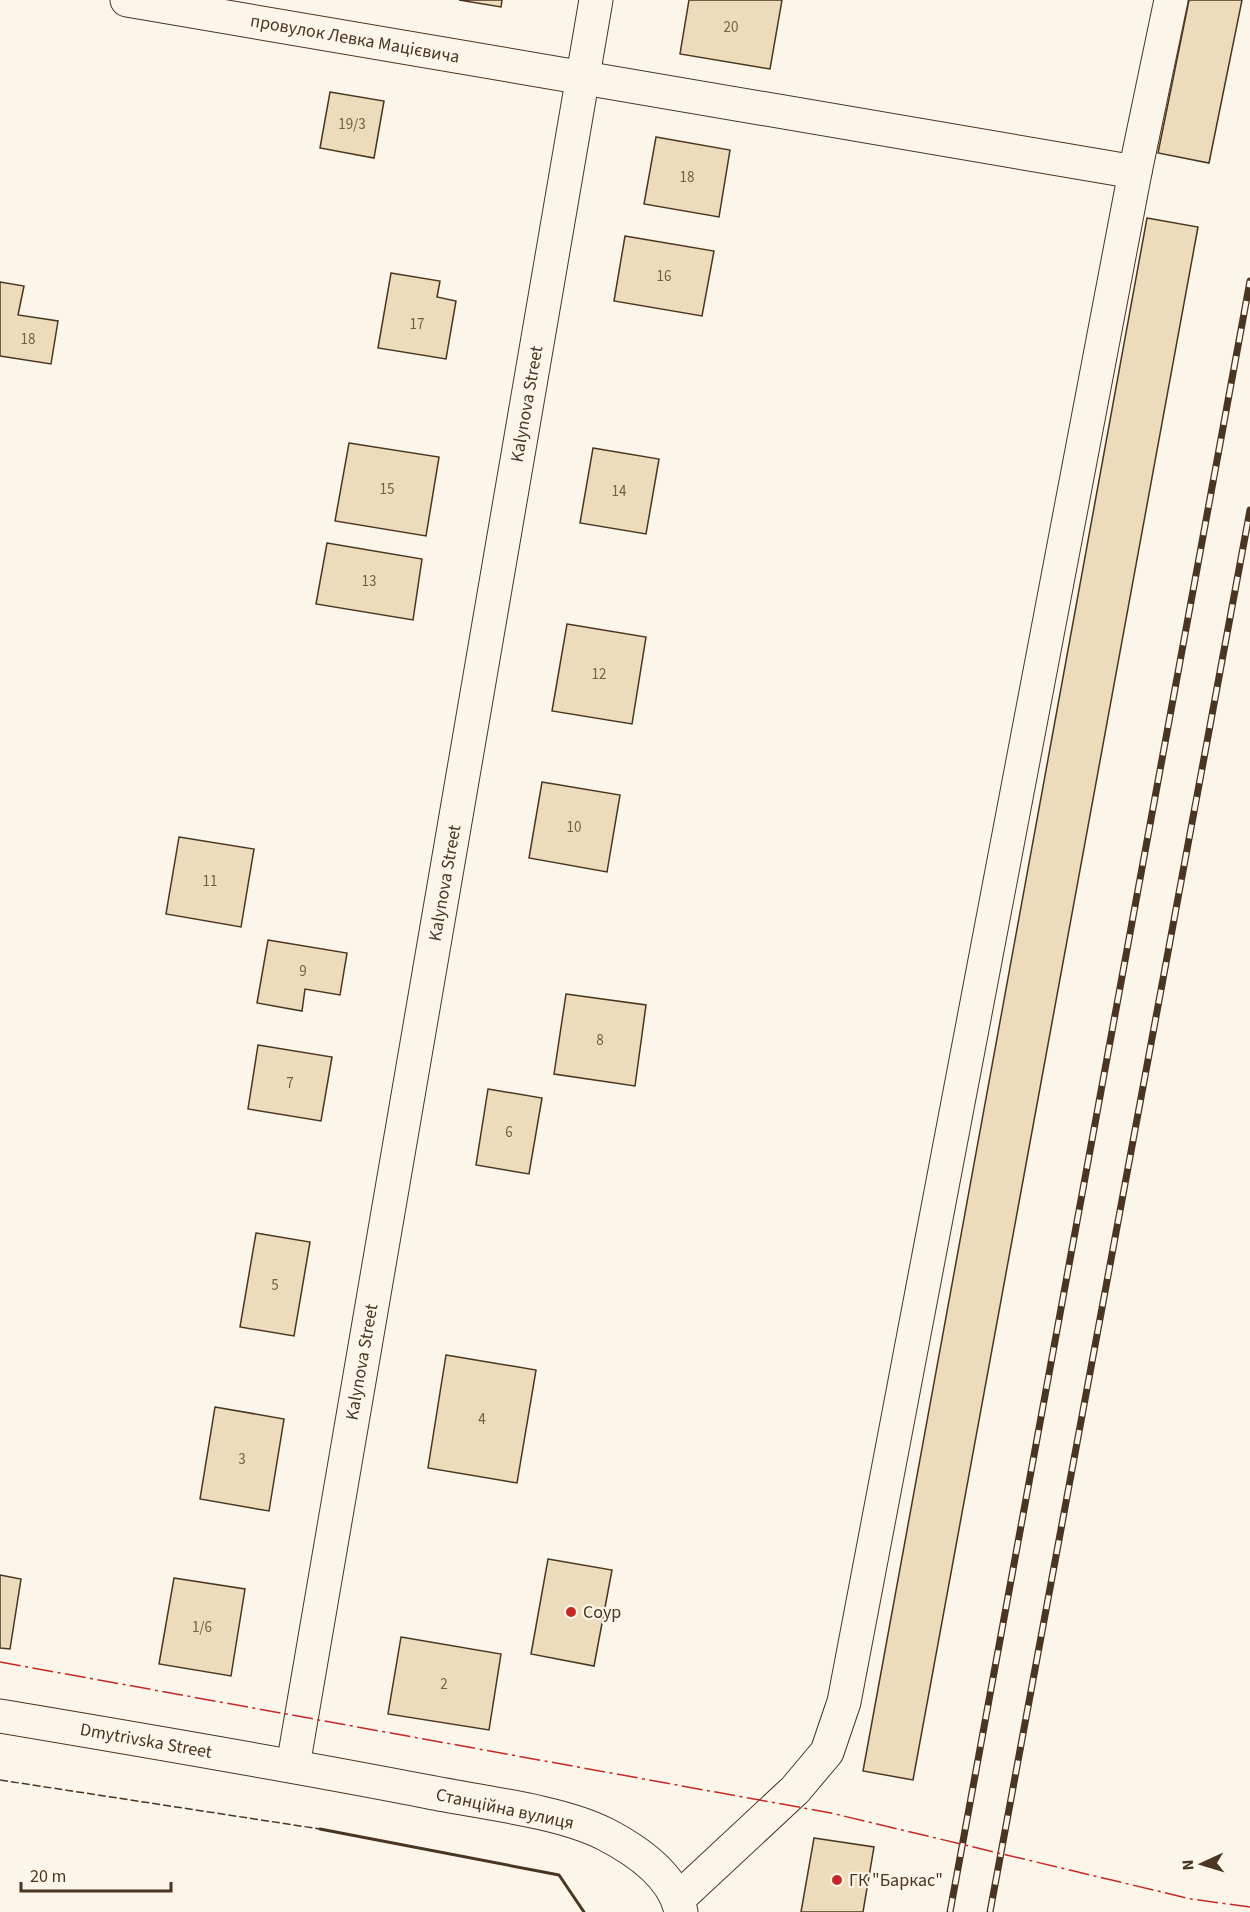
<svg xmlns="http://www.w3.org/2000/svg" width="1250" height="1912" viewBox="0 0 1250 1912" font-family="'Source Sans 3',sans-serif">
	<rect width="100%" height="100%" fill="#fbf6e9"/>
	<g fill="#ecdcbc" stroke="#4a3520" stroke-width="1.5">
		<polygon points="459,0 502,0 501,7"/>
		<polygon points="689,0 782,0 770,69 680,54"/>
		<polygon points="1189,0 1242,0 1209,163 1158,153"/>
		<polygon points="330,92 384,101 374,158 320,148"/>
		<polygon points="656,137 730,150 719,217 644,204"/>
		<polygon points="1147,218 1198,227 913,1780 863,1771"/>
		<polygon points="625,236 714,251 702,316 614,301"/>
		<polygon points="391,273 440,281 437,297 456,301 446,359 378,348"/>
		<polygon points="0,282 24,286 18,315 58,321 51,364 0,356"/>
		<polygon points="349,443 439,457 426,536 335,521"/>
		<polygon points="593,448 659,459 646,534 580,523"/>
		<polygon points="327,543 422,559 413,620 316,604"/>
		<polygon points="567,624 646,637 632,724 552,711"/>
		<polygon points="542,782 620,795 607,872 529,858"/>
		<polygon points="179,837 254,849 241,927 166,914"/>
		<polygon points="268,940 347,953 340,995 305,989 302,1011 257,1003"/>
		<polygon points="566,994 646,1005 635,1086 554,1074"/>
		<polygon points="258,1045 332,1057 321,1121 248,1109"/>
		<polygon points="488,1089 542,1098 529,1174 476,1165"/>
		<polygon points="256,1233 310,1242 294,1336 240,1327"/>
		<polygon points="446,1355 536,1370 517,1483 428,1468"/>
		<polygon points="215,1407 284,1419 269,1511 200,1499"/>
		<polygon points="548,1559 612,1570 594,1666 531,1654"/>
		<polygon points="0,1575 21,1579 10,1649 0,1648"/>
		<polygon points="174,1578 245,1589 231,1676 159,1664"/>
		<polygon points="401,1637 501,1654 489,1730 388,1714"/>
		<polygon points="814,1838 874,1847 863,1912 801,1912"/>
	</g>
	<g fill="none" stroke-linecap="round" stroke-linejoin="round">
		<g stroke="#4a3520" stroke-width="35">
			<g id="minor">
				<polyline points="127,0 1135,172"/>
				<path d="M0,1716C143,1740 286,1764 429,1792C479,1802 560,1811 605,1834C636,1850 674,1876 681,1912"/>
				<polyline points="293,1766 596,0"/>
				<polyline points="678,1899 795,1790 827,1752 844,1702 1135,172 1171,0"/>
			</g>
		</g>
		<use href="#minor" stroke="#fbf6e9" stroke-width="33"/>
		<g stroke="#4a3520" stroke-width="7">
			<g id="rail">
				<polyline points="950,1912 1250,281"/>
				<polyline points="990,1912 1250,510"/>
			</g>
		</g>
		<use href="#rail" stroke="#fbf6e9" stroke-width="4.5" stroke-dasharray="14" stroke-linecap="butt"/>
		<polyline stroke="#4a3520" stroke-width="1.5" stroke-dasharray="8 3" stroke-linecap="butt" points="0,1780 320,1829"/>
		<polyline stroke="#4a3520" stroke-width="3" points="320,1829 559,1875 584,1912"/>
		<polyline stroke="#c62828" stroke-width="1.5" stroke-dasharray="21 4.5 3 4.5" stroke-linecap="butt" points="0,1662 831,1813 1191,1899 1250,1907"/>
	</g>
	<g fill="#c62828" stroke="#fbf6e9" stroke-width="2">
		<circle cx="571" cy="1612" r="6"/>
		<circle cx="837" cy="1880" r="6"/>
	</g>
	<g text-anchor="middle" dominant-baseline="central" stroke-width="4.5" stroke-linejoin="round" paint-order="stroke">
		<g font-size="15" fill="#725f47">
			<text x="731" y="27">20</text>
			<text x="352" y="124">19/3</text>
			<text x="687" y="177">18</text>
			<text x="664" y="276">16</text>
			<text x="417" y="324">17</text>
			<text x="28" y="339">18</text>
			<text x="387" y="489">15</text>
			<text x="619" y="491">14</text>
			<text x="369" y="581">13</text>
			<text x="599" y="674">12</text>
			<text x="574" y="827">10</text>
			<text x="210" y="881">11</text>
			<text x="303" y="971">9</text>
			<text x="600" y="1040">8</text>
			<text x="290" y="1083">7</text>
			<text x="509" y="1132">6</text>
			<text x="275" y="1285">5</text>
			<text x="482" y="1419">4</text>
			<text x="242" y="1459">3</text>
			<text x="202" y="1627">1/6</text>
			<text x="444" y="1684">2</text>
		</g>
		<g font-size="18" fill="#4a3520" stroke="#fbf6e9">
			<text transform="translate(355 39) rotate(10)">провулок Левка Мацієвича</text>
			<text transform="translate(527 404) rotate(-80)">Kalynova Street</text>
			<text transform="translate(445 883) rotate(-80)">Kalynova Street</text>
			<text transform="translate(362 1362) rotate(-80)">Kalynova Street</text>
			<text transform="translate(146 1741) rotate(10)">Dmytrivska Street</text>
			<text transform="translate(505 1809) rotate(12)">Станційна вулиця</text>
		</g>
		<g font-size="18" fill="#4a3520" stroke="#fbf6e9" text-anchor="start">
			<text x="583" y="1612">Соур</text>
			<text x="849" y="1880">ГК "Баркас"</text>
		</g>
	</g>
	<g transform="translate(1202 1864) rotate(266)" stroke="#fbf6e9" stroke-width="4.5" paint-order="stroke">
	<path d="M0-4.5L10 22L0 15L-10 22Z" fill="#4a3520"/>
	<text y="-9" font-size="16" font-weight="bold" text-anchor="middle" fill="#4a3520">N</text>
	</g>
	<path d="M21 1882v9h150v-9" fill="none" stroke="#4a3520" stroke-width="3"/>
	<text x="30" y="1882" font-size="18" fill="#4a3520" stroke="#fbf6e9" stroke-width="4.5" paint-order="stroke">20 m</text>
</svg>
